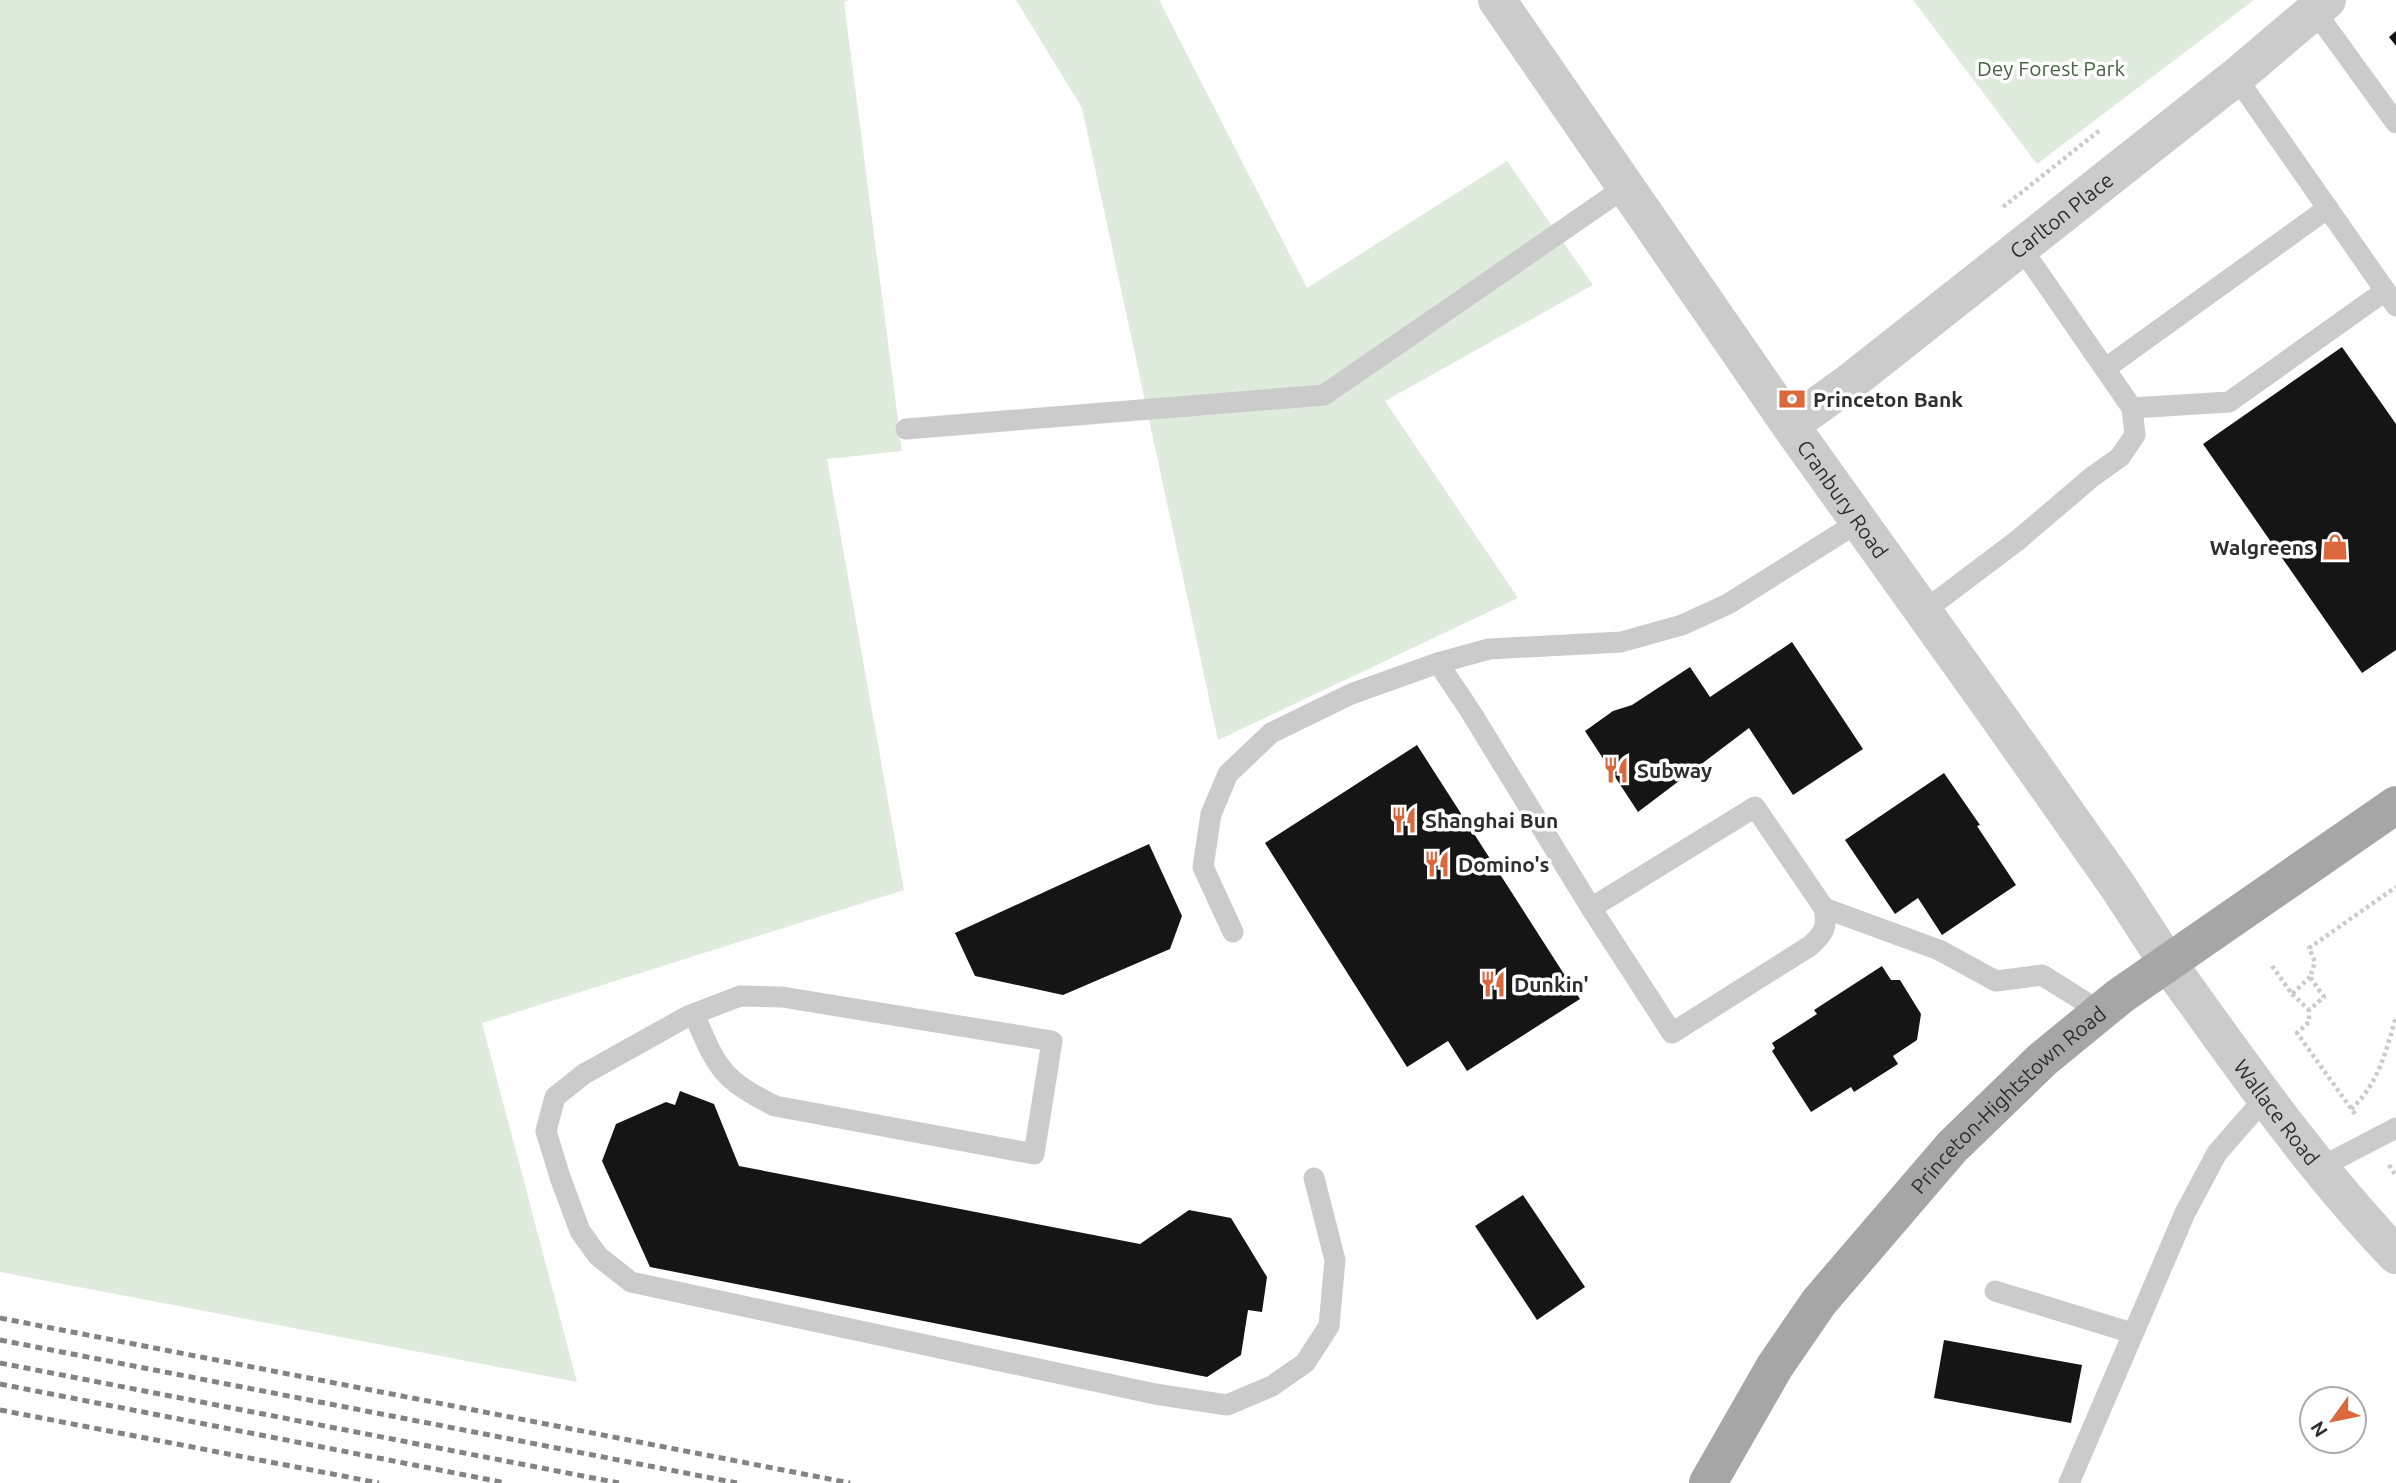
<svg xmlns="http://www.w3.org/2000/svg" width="2396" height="1483" viewBox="0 0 2396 1483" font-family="Ubuntu,sans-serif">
	<rect width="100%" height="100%" fill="#fff"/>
	<g fill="#dfebdd">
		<polygon points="0,0 849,0 844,2 902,451 827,459 904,890 482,1023 577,1382 0,1272"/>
		<polygon points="1016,0 1159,0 1307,288 1507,161 1593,285 1385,401 1518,598 1218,740 1082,108"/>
		<polygon points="1913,0 2254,0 2037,164"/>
	</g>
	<g fill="#151515">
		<polygon points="2396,31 2396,46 2389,37"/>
		<polygon points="2342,347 2396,424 2396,650 2362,673 2203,444"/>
		<polygon points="1792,642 1863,749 1793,795 1749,728 1638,812 1585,731 1613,711 1632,705 1690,667 1710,697"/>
		<polygon points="1417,745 1580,999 1467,1071 1448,1041 1407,1067 1265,843"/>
		<polygon points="1944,773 1980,825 1977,826 2016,885 1942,935 1918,898 1895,914 1845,840"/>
		<polygon points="1149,844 1182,916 1170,949 1063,995 975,976 955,933"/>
		<polygon points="1882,966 1891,980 1900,980 1921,1014 1917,1040 1893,1056 1898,1064 1854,1092 1851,1087 1811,1112 1772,1051 1775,1048 1772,1043 1817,1014 1814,1010"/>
		<polygon points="680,1091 714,1104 739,1166 1140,1244 1189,1210 1231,1218 1267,1277 1262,1312 1248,1310 1241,1355 1207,1377 650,1267 602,1161 616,1124 666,1102 675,1105"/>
		<polygon points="1523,1195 1585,1287 1537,1320 1475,1226"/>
		<polygon points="1944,1340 2082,1365 2071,1423 1934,1398"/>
	</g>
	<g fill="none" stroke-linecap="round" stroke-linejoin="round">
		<g stroke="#cbcbcb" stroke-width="4.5" stroke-dasharray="3.5 3.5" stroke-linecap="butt">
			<polyline points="2003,207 2100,130"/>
			<polyline points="2272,966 2292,994 2310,977"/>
			<polyline points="2292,994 2309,1010"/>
			<path d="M2351,1109C2378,1085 2386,1051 2396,1017"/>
			<polyline points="2355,1114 2297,1033 2309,1022 2309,1010 2324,997 2310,977 2315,962 2309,948 2396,887"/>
			<polyline points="2389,1165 2396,1176"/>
		</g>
		<g stroke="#cbcbcb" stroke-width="21">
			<polyline points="2314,10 2396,123"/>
			<polyline points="2236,77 2396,306"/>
			<polyline points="2106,368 2328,208"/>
			<polyline points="2132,408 2229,402 2385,291"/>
			<polyline points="906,429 1324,395 1627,186"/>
			<polyline points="1924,611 2018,540 2092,477 2120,457 2135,435 2132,408 2020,246"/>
			<path d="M1438,663L1469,709L1591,908L1755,807L1824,908C1828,926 1824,934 1810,946L1672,1033L1591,908"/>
			<polyline points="1824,908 1939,950 1996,981 2042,975 2101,1012"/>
			<polyline points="1233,932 1203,867 1211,814 1228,774 1271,733 1351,694 1438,663 1489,649 1621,642 1682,625 1728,604 1860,521"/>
			<path d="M694,1014C717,1068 721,1079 775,1106L1034,1154L1052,1041L782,997L740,996L688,1016L584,1074L555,1097L546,1131L560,1177L580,1231L598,1256L631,1282L1155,1394L1227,1405L1272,1386L1305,1363L1329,1326L1335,1260L1314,1178"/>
			<polyline points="2319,1168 2396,1128"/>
			<polyline points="1995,1291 2132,1333"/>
			<polyline points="2069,1483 2185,1213 2217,1153 2265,1098"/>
		</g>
		<g stroke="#cbcbcb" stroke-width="38">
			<path id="s1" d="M1790,425L1849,383L2236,77L2327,0"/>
			<path id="s2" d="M2167,962C2240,1063 2310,1165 2396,1255"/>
		</g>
		<path stroke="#cbcbcb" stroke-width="38" id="s3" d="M1497,0L1790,425L1993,709L2117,885L2167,962"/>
		<path stroke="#a6a6a6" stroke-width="38" id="s4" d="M1708,1483L1775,1366L1819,1302L1952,1147L2043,1059L2120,996L2396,805"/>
		<g stroke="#838383" stroke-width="5" stroke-dasharray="7 5" stroke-linecap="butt">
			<polyline points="0,1318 850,1483"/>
			<polyline points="0,1340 737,1483"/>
			<polyline points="0,1363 619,1483"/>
			<polyline points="0,1384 506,1483"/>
			<polyline points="0,1410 379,1483"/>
		</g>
	</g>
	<defs>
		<g id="bank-bare" transform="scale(2.1)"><path d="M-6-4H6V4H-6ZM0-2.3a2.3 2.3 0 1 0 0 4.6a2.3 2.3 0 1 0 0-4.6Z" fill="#da683c" stroke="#fff" stroke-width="2.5" paint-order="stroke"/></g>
		<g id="shop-bare" transform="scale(2.1)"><path d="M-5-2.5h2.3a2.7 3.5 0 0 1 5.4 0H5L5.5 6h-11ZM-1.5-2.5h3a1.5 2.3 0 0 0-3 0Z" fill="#da683c" stroke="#fff" stroke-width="2.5" paint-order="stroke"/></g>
		<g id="restaurant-bare" transform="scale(2.1)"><path d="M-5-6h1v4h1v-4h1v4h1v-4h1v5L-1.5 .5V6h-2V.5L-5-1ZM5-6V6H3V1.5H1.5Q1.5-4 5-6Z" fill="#da683c" stroke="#fff" stroke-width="2.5" paint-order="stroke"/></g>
	</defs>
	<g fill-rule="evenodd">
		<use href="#bank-bare" x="1792" y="399"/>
		<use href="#shop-bare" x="2335" y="547"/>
		<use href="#restaurant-bare" x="1616" y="770"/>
		<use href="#restaurant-bare" x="1404" y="820"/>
		<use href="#restaurant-bare" x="1437" y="864"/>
		<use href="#restaurant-bare" x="1493" y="984"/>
	</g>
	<g text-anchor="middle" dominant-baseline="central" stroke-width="7" stroke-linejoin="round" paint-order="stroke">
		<g font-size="21" fill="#43673e" stroke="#fff">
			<text x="2051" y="68">Dey Forest Park</text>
		</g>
		<g font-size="21" fill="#2e2e2e" stroke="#fff">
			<text stroke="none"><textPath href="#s1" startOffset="343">Carlton Place</textPath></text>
			<text stroke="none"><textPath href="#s3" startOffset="607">Cranbury Road</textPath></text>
			<text stroke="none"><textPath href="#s4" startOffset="490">Princeton-Hightstown Road</textPath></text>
			<text stroke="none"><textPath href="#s2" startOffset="186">Wallace Road</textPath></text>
		</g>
		<g font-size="21" font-weight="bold" fill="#2e2e2e" stroke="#fff" text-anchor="start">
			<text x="1813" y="399">Princeton Bank</text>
			<text x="2314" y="547" text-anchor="end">Walgreens</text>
			<text x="1637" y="770">Subway</text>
			<text x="1425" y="820">Shanghai Bun</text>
			<text x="1458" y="864">Domino's</text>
			<text x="1514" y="984">Dunkin'</text>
		</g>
	</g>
	<g transform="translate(2333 1420) rotate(237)"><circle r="33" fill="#ffffff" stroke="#ababab" stroke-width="2"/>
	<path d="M0-5L12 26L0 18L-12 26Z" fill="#da683c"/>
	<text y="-10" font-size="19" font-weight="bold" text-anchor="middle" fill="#2e2e2e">N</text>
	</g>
</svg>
